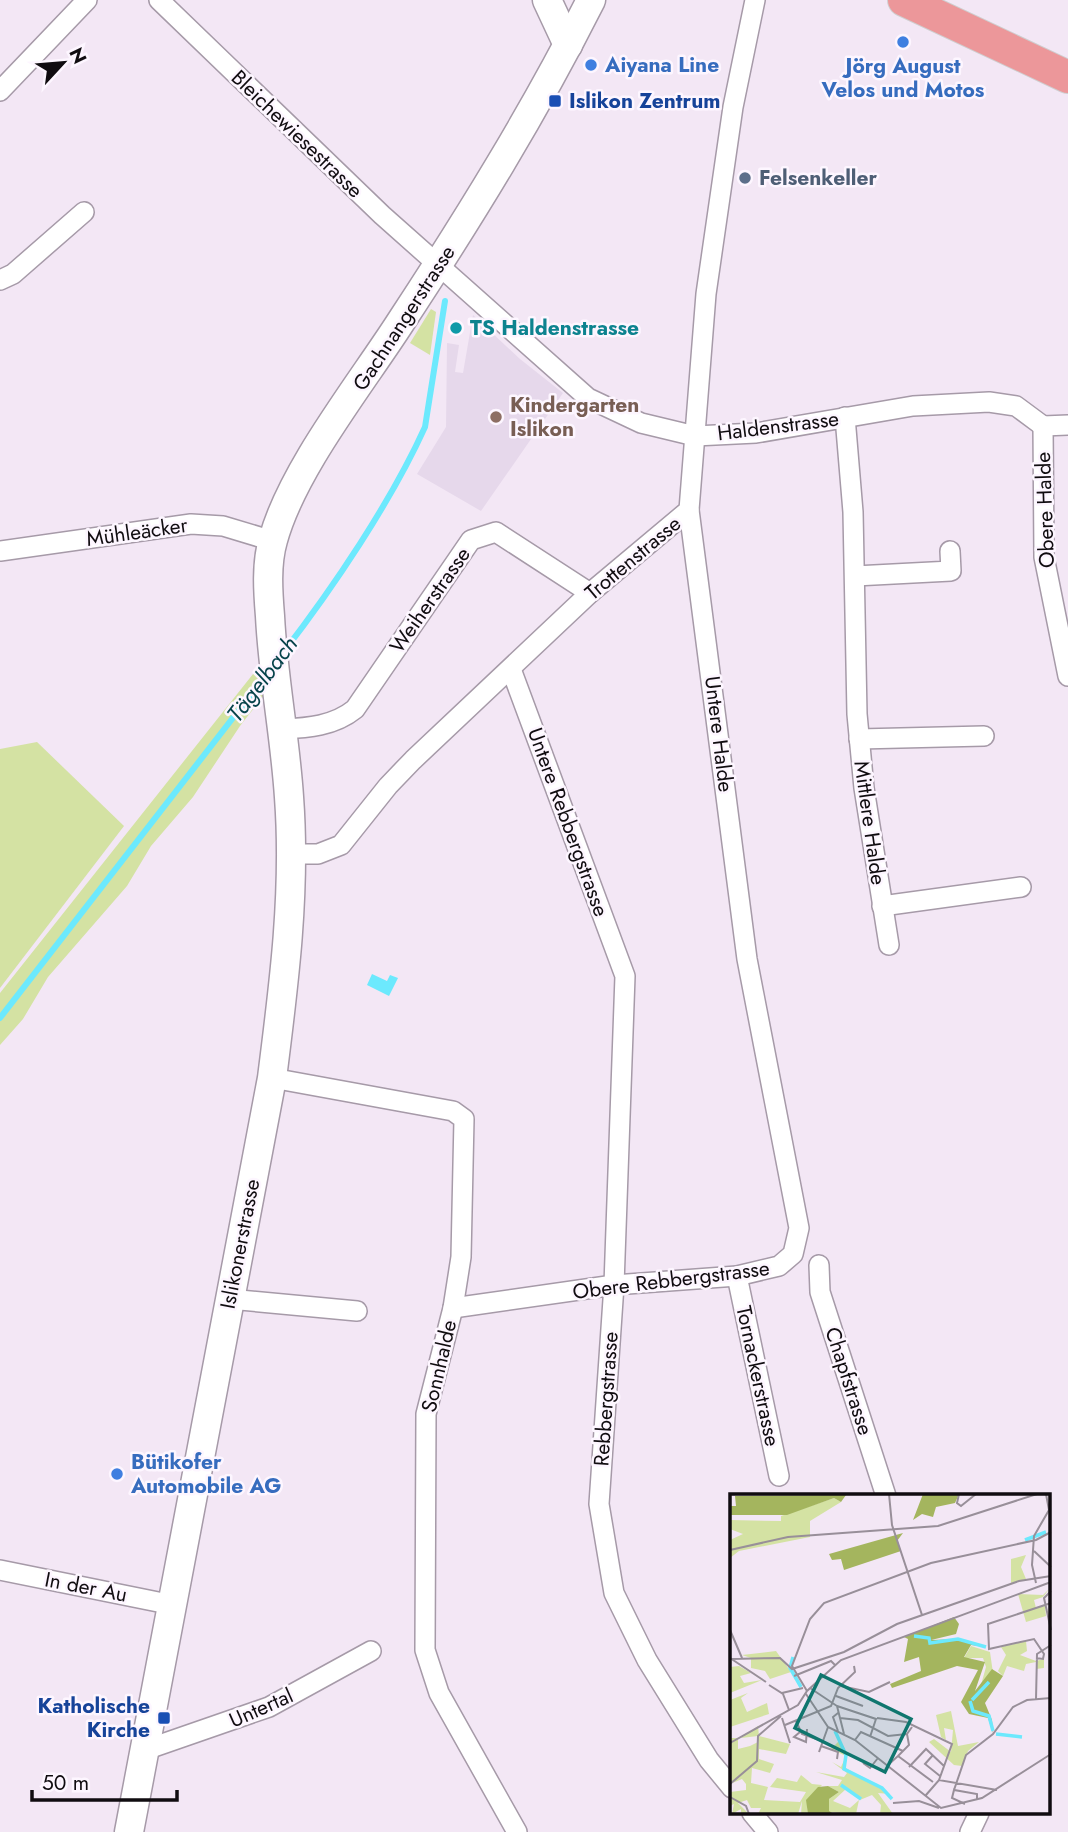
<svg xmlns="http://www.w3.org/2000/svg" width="1068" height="1832" viewBox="0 0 1068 1832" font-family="Jost,sans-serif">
	<rect width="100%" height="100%" fill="#f3e7f5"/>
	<polygon fill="#e6d8eb" points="473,315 520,359 563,393 481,511 417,474 446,427 447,343 459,345 455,372 463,373"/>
	<g fill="#d4e2a3">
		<polygon points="431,309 436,312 430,355 410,343"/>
		<polygon points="272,650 276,680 240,726 193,797 151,846 127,886 48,977 23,1019 0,1045 0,993"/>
		<polygon points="37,742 124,826 0,988 0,749"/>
	</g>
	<polygon fill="#6ce9fd" points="372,974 387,981 390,975 398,978 389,996 367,985"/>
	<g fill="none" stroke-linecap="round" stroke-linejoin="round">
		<g stroke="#6ce9fd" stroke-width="6">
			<path d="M282,654C333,588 391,502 425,427L445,301"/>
			<polyline points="0,1018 267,674"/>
		</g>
		<g stroke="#a69aa8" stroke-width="22">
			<g id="street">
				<polyline points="159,0 382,215 588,398 641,423 695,436 756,433 913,406 989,402 1016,406 1043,426"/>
				<polyline points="0,91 87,0"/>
				<polyline points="0,280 13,274 84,212"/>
				<polyline points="845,417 853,512 857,714 864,788 889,945"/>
				<polyline points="1043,426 1044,557 1068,676"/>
				<polyline points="1043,426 1068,425"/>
				<polyline points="0,551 191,524 223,526 273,541"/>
				<polyline points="855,576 951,571 950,551"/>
				<polyline points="511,669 625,976 614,1285 599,1504 614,1593 647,1660 709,1760 732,1788"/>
				<path d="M282,729C308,728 334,726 355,709L471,540L496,532L590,593"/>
				<polyline points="859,739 984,736"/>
				<polyline points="290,854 318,854 341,845 388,786 413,760 590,593 689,510 706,294 733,107 755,0"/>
				<polyline points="882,906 1021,887"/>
				<polyline points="272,1078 453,1111 464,1119 461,1257 453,1308 426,1414 425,1650 439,1693 517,1832"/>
				<polyline points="819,1265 820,1292 886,1496"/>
				<polyline points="737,1276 779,1476"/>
				<polyline points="229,1299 357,1311"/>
				<polyline points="453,1308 614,1285 737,1276 779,1266 793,1254 799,1228 747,959 689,510"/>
				<polyline points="0,1570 173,1605"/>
				<polyline points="145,1750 269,1707 371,1651"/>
				<polyline points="752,1813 768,1832"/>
				<polyline points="970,1832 979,1813"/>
			</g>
		</g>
		<g stroke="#a69aa8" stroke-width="31">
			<g id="secondary">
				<polyline points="547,0 568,45"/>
				<path d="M129,1832L272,1078C284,984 296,891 289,797C285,736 273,677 270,616C268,592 266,564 273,540C292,470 360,385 400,323C469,218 534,113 591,0"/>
			</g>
		</g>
		<g stroke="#cfcecf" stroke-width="34">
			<polyline id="primary" points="904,0 1068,77"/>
		</g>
		<use href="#street" stroke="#fff" stroke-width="19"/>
		<use href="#secondary" stroke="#fff" stroke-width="28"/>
		<use href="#primary" stroke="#ec979a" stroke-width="32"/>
	</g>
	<g fill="#3f7fe0" stroke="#fdf6ff" stroke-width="2.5">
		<circle cx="903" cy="42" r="7"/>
		<circle cx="591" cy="65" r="7"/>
		<circle cx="117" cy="1474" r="7"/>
	</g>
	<g fill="#1a4fb4" stroke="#fdf6ff" stroke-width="2.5">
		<rect x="548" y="94" width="14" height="14" rx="3.5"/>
		<rect x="157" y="1711" width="14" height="14" rx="3.5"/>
	</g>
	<circle fill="#5c6f8a" stroke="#fdf6ff" stroke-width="2.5" cx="745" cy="178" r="7"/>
	<circle fill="#0f9aa8" stroke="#fdf6ff" stroke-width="2.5" cx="456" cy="328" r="7"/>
	<circle fill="#8d6e63" stroke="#fdf6ff" stroke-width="2.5" cx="496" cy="417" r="7"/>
	<g text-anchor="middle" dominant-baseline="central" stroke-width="5" stroke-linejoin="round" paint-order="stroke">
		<g font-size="21" font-weight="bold" fill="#366cbe" stroke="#fdf6ff" text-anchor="start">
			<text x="605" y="65">Aiyana Line</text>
			<text x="903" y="66" text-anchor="middle">Jörg August<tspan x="903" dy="24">Velos und Motos</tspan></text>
			<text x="131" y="1462">Bütikofer<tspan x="131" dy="24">Automobile AG</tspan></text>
		</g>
		<g font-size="21" font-weight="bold" fill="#164399" stroke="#fdf6ff" text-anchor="start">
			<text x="569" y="101">Islikon Zentrum</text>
			<text x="150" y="1706" text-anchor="end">Katholische<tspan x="150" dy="24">Kirche</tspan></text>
		</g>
		<g font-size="21" fill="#100c10" stroke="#fdf6ff">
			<text transform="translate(297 134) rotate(44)">Bleichewiesestrasse</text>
			<text transform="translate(404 318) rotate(-57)">Gachnangerstrasse</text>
			<text transform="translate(778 426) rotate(-7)">Haldenstrasse</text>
			<text transform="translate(1045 510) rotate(-92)">Obere Halde</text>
			<text transform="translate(137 532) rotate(-8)">Mühleäcker</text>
			<text transform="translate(633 558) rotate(-40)">Trottenstrasse</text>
			<text transform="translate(430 600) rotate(-55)">Weiherstrasse</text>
			<text transform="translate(719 734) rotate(83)">Untere Halde</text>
			<text transform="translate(568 822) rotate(70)">Untere Rebbergstrasse</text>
			<text transform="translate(870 823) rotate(82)">Mittlere Halde</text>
			<text transform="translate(240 1244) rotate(-79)">Islikonerstrasse</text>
			<text transform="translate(671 1280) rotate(-7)">Obere Rebbergstrasse</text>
			<text transform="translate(439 1366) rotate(-77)">Sonnhalde</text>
			<text transform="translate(758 1376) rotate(78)">Tornackerstrasse</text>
			<text transform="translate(849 1381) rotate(72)">Chapfstrasse</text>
			<text transform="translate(606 1399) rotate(-86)">Rebbergstrasse</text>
			<text transform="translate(86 1587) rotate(11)">In der Au</text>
			<text transform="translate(261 1708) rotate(-24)">Untertal</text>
		</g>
		<g font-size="21" font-weight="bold" fill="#4e5e75" stroke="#fdf6ff" text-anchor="start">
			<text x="759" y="178">Felsenkeller</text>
		</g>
		<g font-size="21" font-weight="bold" fill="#0d838f" stroke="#fdf6ff" text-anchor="start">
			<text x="470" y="328">TS Haldenstrasse</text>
		</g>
		<g font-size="21" font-weight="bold" fill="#785e54" stroke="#fdf6ff" text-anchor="start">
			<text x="510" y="405">Kindergarten<tspan x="510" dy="24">Islikon</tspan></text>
		</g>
		<g font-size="23" font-style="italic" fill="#07434b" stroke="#fdf6ff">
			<text transform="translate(262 679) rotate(-53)">Tägelbach</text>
		</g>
	</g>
	<g transform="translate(730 1494)">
		<rect width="320" height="320" fill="#f3e7f5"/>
		<path d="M104,4L111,8L80,27V43L9,57L0,64V46L13,40L0,35V26L51,27V22ZM296,61L291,73L296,85L281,89V65ZM320,94L313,103L304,106L306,114L315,112L316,122L296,128L288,100L313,101ZM296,147L297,157L290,161L306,167L314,165V174L306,175V168L296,170L294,177L277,172L273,182L268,177L276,161L271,153ZM241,152L260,158L263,179L249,198L256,173L253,164H234ZM46,157L61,178L40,185L35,177L21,174V164L12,161ZM9,172L21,179L10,182L14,189L32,186L0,199V173ZM18,199L11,204L17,218L37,209L39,220L0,233V206ZM221,217L228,252L249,248L238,257L232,272L224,271L199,248L204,245L221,258L223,236L214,234L216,246L211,243L206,221ZM28,232L29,242L60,250L56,260L29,255V265L44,270L40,279L22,274L21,289L38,293L34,306L70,308L76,298L40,293L47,284L67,288L71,281L82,290L92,291L77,306L78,320H71L72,307L68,320H28L31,314H21L17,306L8,309L19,320H11V315L2,320L4,310L0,312V298L16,296V290L12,285L0,290V244H8V255L20,252L28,248V242L11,244ZM105,236L117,260L114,273L160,300L148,299L163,320H150L151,311L142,301L130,306L116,295L103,307L120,314L129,306L126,320L99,318V305L109,298L98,292H108L112,286L86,278L114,283L117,279L102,268L111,273L116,262L101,255L109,247Z" fill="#d4e2a3"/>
		<path d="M193,0H229L225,9L206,13L203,23L192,20L183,26ZM116,1L111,8L104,4L57,21H0V12H6L5,2ZM173,39L167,47L171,57L114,76L111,65L102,66L99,60ZM224,123L229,130L226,140L201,146L228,145L256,153L241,151L234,163L255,168L245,197L262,175L273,182L255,209L262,226L263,239L258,224L239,220L231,208L248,176L227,172L162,194L160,190L191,177L189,163L174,168L178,145L174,143ZM98,292L109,298L99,305V317L104,320H78L76,306L88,293Z" fill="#a4b55e"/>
		<path fill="none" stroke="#6ce9fd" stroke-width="3.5" d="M295,46L316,38M184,142L199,144L200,149L228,145L256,153M63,163L60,174L71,193M242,206L259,188M240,207L243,217L259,222L263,237M105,237L116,261L114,275L152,294L162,305M266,240L292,243M111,291L131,305"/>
		<path fill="none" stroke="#988f99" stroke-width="2" d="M159,0L162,31L192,121M229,0L227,9L231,12L246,0M0,56L58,43L208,32L307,0M304,57L321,73M306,89L302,71L304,42L319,16L316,0M321,97L314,104L321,136M0,136L12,164M0,164L36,188M306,164L313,165L314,160L304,145L259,155L258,130L321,109M1,165L50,164L62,175L114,158L167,130L289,87L321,82M64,182L101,167L105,171M39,191L53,200L59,216M111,192L139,198L160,188M80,194L107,212L114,240M77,197L62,172L80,125L94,109L201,69L306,46L321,38M52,199L73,194M76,200L98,233L125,246L211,314L252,304L321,260M106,202L133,212M306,205L307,160L321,151M107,212L146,225L140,243M52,224L60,249M110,224L128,226L158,242L177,240M147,224L176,228L222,250L209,286M66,227L72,240L92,247M55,231L101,212L108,194L125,178L124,172M108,237L103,223L108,219M70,238L64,243L76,248L77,235M125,246L131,238L173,257M0,249L68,211L77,197L111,166L321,88M91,252L108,258L107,265M89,258L98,233M203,261L195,270L210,282M168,262L179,251L177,240L182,233M133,269L140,274L148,264M158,271L168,262L203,288M179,273L196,255L214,272M0,290L27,267L28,242L51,222M224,296L236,261L263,240L283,213L297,206L321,204M196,301L209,286L267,296M0,303L16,312L19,320M163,309L189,307L209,314M235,310L222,304L224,296L247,300V306"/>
		<path fill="#0f766e" fill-opacity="0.15" stroke="#0f766e" stroke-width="3.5" d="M91,181L181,225L155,278L65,234Z"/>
		<rect width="320" height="320" fill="none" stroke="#100c10" stroke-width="3.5"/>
	</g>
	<g transform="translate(63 63) rotate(64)" stroke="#fdf6ff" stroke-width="5" paint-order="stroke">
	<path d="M0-5L12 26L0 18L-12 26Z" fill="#100c10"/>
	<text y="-10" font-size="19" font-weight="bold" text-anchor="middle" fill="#100c10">N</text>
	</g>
	<path d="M32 1790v10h145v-10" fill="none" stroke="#100c10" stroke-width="3.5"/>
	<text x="42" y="1790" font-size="21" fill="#100c10" stroke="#fdf6ff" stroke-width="5" paint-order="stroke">50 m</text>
</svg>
